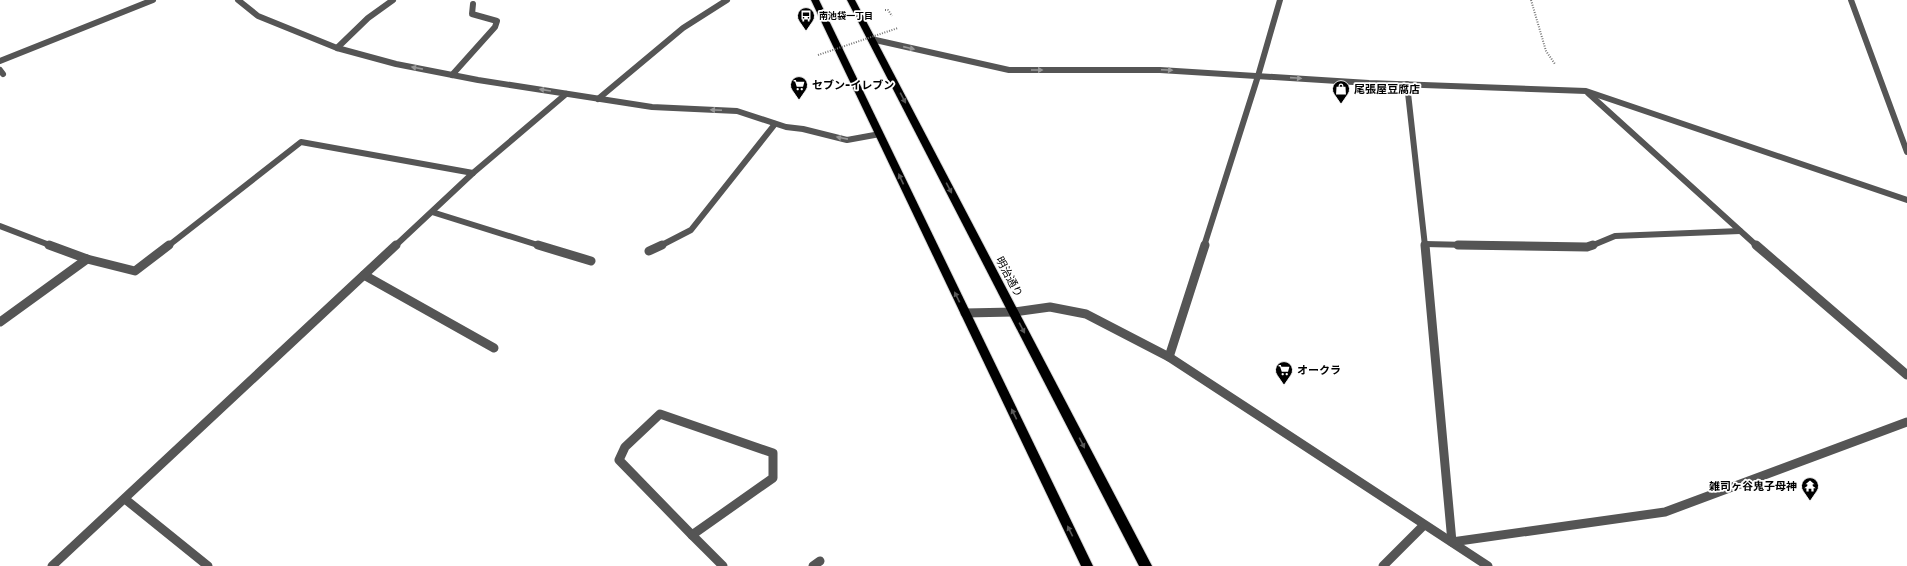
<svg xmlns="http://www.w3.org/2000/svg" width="1907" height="566" viewBox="0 0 1907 566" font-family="Rubik,'Noto Sans JP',sans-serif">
	<rect width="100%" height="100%" fill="#fff"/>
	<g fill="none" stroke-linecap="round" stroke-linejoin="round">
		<g stroke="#dbdbdb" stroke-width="2">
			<g id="primary">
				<polygon points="811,0 819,0 1093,566 1081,566"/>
				<polygon points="847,0 855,0 1152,566 1139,566"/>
			</g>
		</g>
		<g stroke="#777" stroke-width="2" stroke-dasharray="1 1.5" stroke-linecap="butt">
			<polyline points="1531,0 1546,51 1555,64"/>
			<polyline points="885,10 888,10 892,16"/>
		</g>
		<g stroke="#555" stroke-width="6">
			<polyline points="337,48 368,18 393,0"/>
			<polyline points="0,61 153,0"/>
			<polyline points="0,70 3,74"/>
			<polyline points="452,75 495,27 497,21 472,14 473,4"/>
			<polyline points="1407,84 1425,246"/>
			<polyline points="598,99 683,28 727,0"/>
			<polyline points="432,212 541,246"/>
			<polyline points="0,226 52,246"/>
			<polyline points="1425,244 1512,246"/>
			<polyline points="168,246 301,142 473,173"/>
			<polyline points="660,246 691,230 775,124"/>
			<polyline points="1591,246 1615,236 1740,231"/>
		</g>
		<g stroke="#555" stroke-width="9">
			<polyline points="49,245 87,259 135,271 169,245"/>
			<polyline points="538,245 591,261"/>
			<polyline points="1425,245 1452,542"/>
			<polyline points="1458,245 1587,247 1593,245"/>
			<polyline points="649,251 662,245"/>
			<polyline points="364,275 494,348"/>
			<polyline points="0,322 87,259"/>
			<polygon points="660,414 773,453 773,478 692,535 619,460 625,447"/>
			<polyline points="692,535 723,566"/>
			<polyline points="813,566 820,561"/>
			<polyline points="1383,566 1424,525"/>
		</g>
		<g stroke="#555" stroke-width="6">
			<polyline points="238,0 258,16 337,48 396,64 478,80 652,107 737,111 786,127 803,129 847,140 880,134"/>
			<polyline points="1851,0 1907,152"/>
			<polyline points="871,39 1009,70 1160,70 1369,83 1586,91 1907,200"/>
			<polyline points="1588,93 1757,246"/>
			<polyline points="395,246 473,173 566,94"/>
			<polyline points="1204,246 1258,76 1280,0"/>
		</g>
		<g stroke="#555" stroke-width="9">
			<polyline points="1756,245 1907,375"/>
			<polyline points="965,313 1014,312 1050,307 1086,314 1169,357 1488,566"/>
			<polyline points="1169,357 1205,245"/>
			<polyline points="125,499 208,566"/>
			<polyline points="1452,542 1665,512 1907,422"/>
			<polyline points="52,566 396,245"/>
		</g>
		<use href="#primary" fill="#000" fill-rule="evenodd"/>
		<polyline stroke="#777" stroke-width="2" stroke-dasharray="1 1.5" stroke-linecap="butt" points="818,55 898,28"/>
	</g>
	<defs><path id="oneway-solid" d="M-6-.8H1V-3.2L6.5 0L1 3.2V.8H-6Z"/></defs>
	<g fill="#999">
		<use href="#oneway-solid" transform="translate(909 48) rotate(13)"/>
		<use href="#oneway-solid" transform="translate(417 68) rotate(-169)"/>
		<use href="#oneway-solid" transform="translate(1037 70)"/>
		<use href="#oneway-solid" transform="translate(1167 70) rotate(3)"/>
		<use href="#oneway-solid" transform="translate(1296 78) rotate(4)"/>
		<use href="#oneway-solid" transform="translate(545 90) rotate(-171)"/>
		<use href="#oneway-solid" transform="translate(716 110) rotate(-177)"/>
		<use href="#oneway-solid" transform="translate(842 138) rotate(-169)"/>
	</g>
	<g fill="#595959">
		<use href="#oneway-solid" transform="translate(903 98) rotate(62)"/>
		<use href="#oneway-solid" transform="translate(901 179) rotate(-115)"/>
		<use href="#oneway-solid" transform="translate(949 188) rotate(62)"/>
		<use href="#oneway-solid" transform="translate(957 297) rotate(-116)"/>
		<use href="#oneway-solid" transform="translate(1022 328) rotate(62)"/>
		<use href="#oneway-solid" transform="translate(1014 414) rotate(-116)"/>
		<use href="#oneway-solid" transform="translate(1082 443) rotate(63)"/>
		<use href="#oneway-solid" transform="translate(1070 531) rotate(-116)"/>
	</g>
	<defs>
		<g id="bus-pin" transform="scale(0.9)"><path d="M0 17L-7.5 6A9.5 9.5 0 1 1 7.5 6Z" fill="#000" stroke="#fff"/><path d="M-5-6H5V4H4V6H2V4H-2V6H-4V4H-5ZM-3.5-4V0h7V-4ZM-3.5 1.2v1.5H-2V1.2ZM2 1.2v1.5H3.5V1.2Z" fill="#fff"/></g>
		<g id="supermarket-pin" transform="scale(0.9)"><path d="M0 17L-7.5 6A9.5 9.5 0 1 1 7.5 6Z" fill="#000" stroke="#fff"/><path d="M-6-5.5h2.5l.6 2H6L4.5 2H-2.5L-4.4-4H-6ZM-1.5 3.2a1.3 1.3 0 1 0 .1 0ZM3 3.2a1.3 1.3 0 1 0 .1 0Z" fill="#fff"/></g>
		<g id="shop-pin" transform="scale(0.9)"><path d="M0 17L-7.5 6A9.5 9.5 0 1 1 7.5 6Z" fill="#000" stroke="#fff"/><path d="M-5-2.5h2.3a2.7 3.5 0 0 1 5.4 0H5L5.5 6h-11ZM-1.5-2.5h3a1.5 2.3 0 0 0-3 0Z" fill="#fff"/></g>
		<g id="temple-pin" transform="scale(0.9)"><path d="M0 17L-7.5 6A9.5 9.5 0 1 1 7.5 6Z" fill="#000" stroke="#fff"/><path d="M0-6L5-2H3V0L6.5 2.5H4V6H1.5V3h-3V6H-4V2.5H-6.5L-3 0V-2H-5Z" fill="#fff"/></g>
	</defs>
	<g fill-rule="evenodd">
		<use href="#bus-pin" x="806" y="16"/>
		<use href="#supermarket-pin" x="799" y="85"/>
		<use href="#shop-pin" x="1341" y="89"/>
		<use href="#supermarket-pin" x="1284" y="370"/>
		<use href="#temple-pin" x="1810" y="486"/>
	</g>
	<g text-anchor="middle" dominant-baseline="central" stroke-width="3.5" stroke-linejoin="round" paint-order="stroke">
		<g font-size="9" font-weight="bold" fill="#000" stroke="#fff" text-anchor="start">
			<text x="819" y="16">南池袋一丁目</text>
		</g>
		<g font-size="11" font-weight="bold" fill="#000" stroke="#fff" text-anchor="start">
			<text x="812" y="85">セブン-イレブン</text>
			<text x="1354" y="89">尾張屋豆腐店</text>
			<text x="1297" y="370">オークラ</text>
			<text x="1797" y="486" text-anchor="end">雑司ヶ谷鬼子母神</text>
		</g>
		<g font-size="11" fill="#000" stroke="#fff">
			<text transform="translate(1009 277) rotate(62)">明治通り</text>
		</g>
	</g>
</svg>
